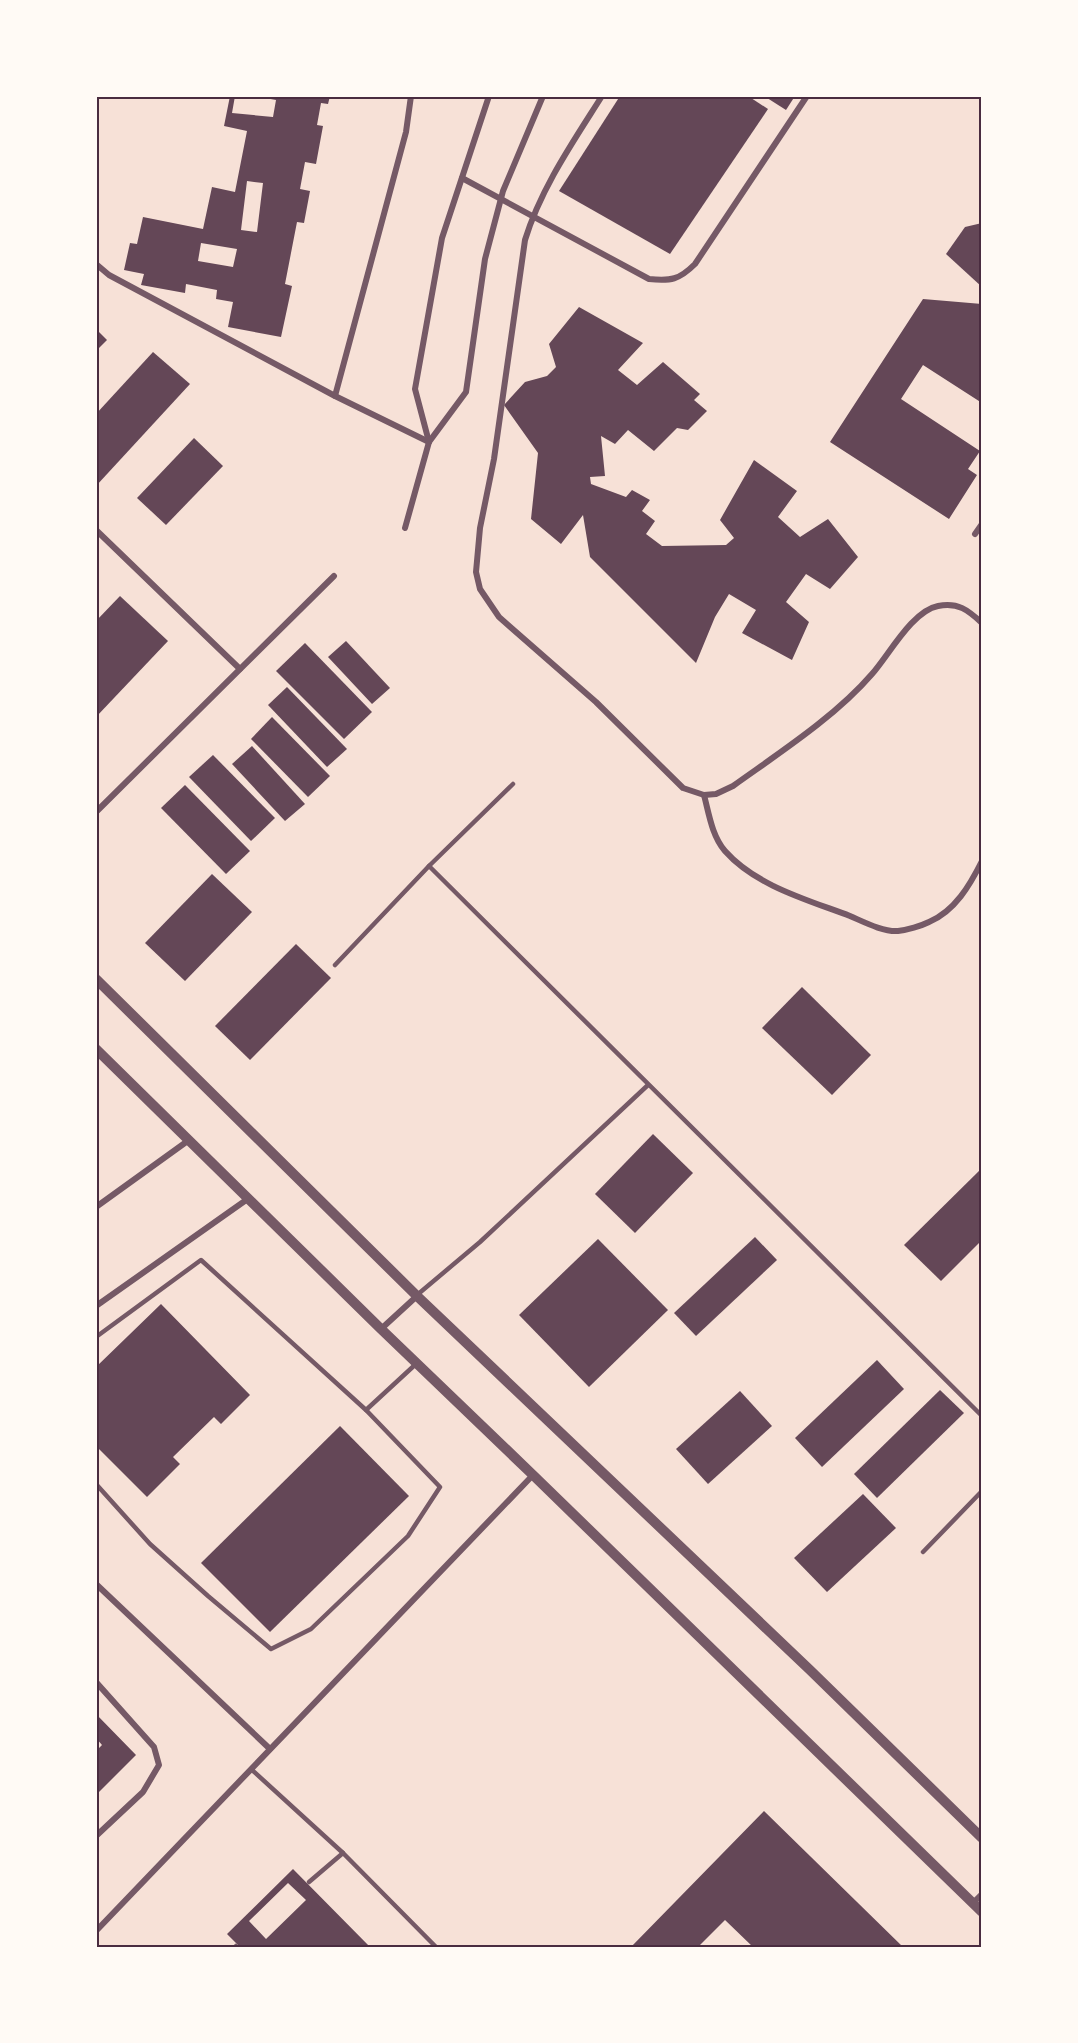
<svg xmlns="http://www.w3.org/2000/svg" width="1078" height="2043" viewBox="0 0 1078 2043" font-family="'Sofia Sans Condensed',sans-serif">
	<rect width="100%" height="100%" fill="#f7e1d7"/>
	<g fill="#644757" fill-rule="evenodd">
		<path d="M230,96H235L232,113L273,117L276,100L254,96H330L328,104L321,103L317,125L323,126L316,164L305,162L300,189L310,191L304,223L297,222L285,284L292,286L281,337L228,327L233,302L216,299L217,290L186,284L185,293L141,285L144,274L124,270L130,243L137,244L143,217L203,229L212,187L235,192L247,131L224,126ZM247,181L263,183L257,232L241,230ZM201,243L237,249L233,267L198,261Z"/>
		<polygon points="620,96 748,96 768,109 670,254 559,191"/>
		<polygon points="764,96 795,96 786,110"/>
		<polygon points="982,223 982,287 946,254 965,227"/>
		<polygon points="923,299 982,304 982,403 923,365 901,399 980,451 968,469 977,475 949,519 830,442"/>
		<polygon points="579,307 643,343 618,370 637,385 663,362 700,394 694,400 707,411 688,430 677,428 654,451 628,430 615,444 601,436 605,476 590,477 591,484 626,497 632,490 650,500 642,511 655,521 646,534 662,546 726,545 734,538 720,520 754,460 797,491 778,517 800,537 828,519 858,557 830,589 806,574 786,602 809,622 792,660 742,633 756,610 729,594 715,617 696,663 590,557 583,515 561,544 531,519 538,453 504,405 525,382 547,376 556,367 549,344"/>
		<polygon points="96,329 107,340 96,351"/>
		<polygon points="153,352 190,384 96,486 96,414"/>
		<polygon points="194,438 223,466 166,525 137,498"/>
		<polygon points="120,596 168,641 96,717 96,621"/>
		<polygon points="346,641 390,688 372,704 328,657"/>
		<polygon points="305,643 372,712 344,739 276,671"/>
		<polygon points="287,687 347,749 327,767 268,705"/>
		<polygon points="272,717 330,776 308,797 251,739"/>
		<polygon points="252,746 305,804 285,821 232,764"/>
		<polygon points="213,755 275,818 251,841 189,777"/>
		<polygon points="185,785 250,851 226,874 161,808"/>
		<polygon points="212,874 252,912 185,981 145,943"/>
		<polygon points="296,944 331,978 250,1060 215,1026"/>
		<polygon points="802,987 871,1055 832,1095 762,1028"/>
		<polygon points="653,1134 693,1173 635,1233 595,1194"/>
		<polygon points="982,1168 982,1240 941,1281 904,1245"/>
		<polygon points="755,1237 777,1260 696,1336 674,1313"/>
		<polygon points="598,1239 668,1310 589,1387 519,1315"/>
		<polygon points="161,1304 250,1395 221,1424 214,1417 173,1457 180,1464 147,1497 96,1446 96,1367"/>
		<polygon points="877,1360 904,1389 822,1467 795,1438"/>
		<polygon points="940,1390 964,1413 877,1498 854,1474"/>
		<polygon points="740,1391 772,1426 708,1484 676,1449"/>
		<polygon points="340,1426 409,1496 270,1632 201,1563"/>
		<polygon points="863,1494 896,1528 827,1592 794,1558"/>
		<polygon points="96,1714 136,1755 96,1795 96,1751 102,1745 96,1738"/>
		<polygon points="764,1811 903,1947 753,1947 725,1920 698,1947 631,1947"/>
		<path d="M293,1869L370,1947H240L227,1934ZM288,1883L306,1900L266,1939L249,1921Z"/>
	</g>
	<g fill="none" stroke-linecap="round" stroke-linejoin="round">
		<g stroke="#755966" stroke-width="4.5">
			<polyline points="429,866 982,1416"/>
			<polyline points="335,965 429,866 513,784"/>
			<polyline points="417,1295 480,1242 648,1085"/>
			<polyline points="96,1337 201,1260 366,1410 440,1487 408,1536 311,1629 271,1649 208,1596 150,1544 96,1484"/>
			<polyline points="366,1410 417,1363"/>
			<polyline points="923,1552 982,1491"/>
			<polyline points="251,1769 343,1853 436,1947"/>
			<polyline points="309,1882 343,1853"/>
			<polyline points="235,1947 236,1946"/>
		</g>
		<g stroke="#755966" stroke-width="6">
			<path d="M602,96C573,142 541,188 525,240L494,459L480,528L476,572L480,589L499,617L596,702L683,788L704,795L716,794L733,786C779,753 835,717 872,674C889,655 912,611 938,606C958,602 968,610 982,623"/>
			<path d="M462,178L649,279C671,281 679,280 695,264L807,96"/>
			<polyline points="96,264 109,275 335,396 429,442"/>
			<polyline points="335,396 406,132 411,96"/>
			<polyline points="429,442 415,389 442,238 489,96"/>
			<polyline points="405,528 429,442 466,392 485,259 503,191 543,96"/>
			<polyline points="96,530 240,669"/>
			<polyline points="975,534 982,524"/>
			<path d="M704,795C709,814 712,836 725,851C756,886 808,900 850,916C864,922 883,932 898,931C907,930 921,926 929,922C955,911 970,885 982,861"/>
			<polyline points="96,812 334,576"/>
			<polyline points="96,1207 189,1140"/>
			<polyline points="96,1306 249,1198"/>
			<polyline points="381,1329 417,1296"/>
			<polyline points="96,1584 270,1749"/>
			<polyline points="96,1682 154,1747 159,1765 143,1792 96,1836"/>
			<polyline points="973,1903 982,1894"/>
			<polyline points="96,1931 533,1475"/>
		</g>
		<g stroke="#755966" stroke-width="10">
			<polyline points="96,979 417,1296 810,1670 982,1838"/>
			<polyline points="96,1049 381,1329 533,1475 982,1912"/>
		</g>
	</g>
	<rect width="1078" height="2043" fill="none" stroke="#fffaf5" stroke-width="195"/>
	<rect x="98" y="98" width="882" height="1848" fill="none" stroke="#4a2c40" stroke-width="2"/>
</svg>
